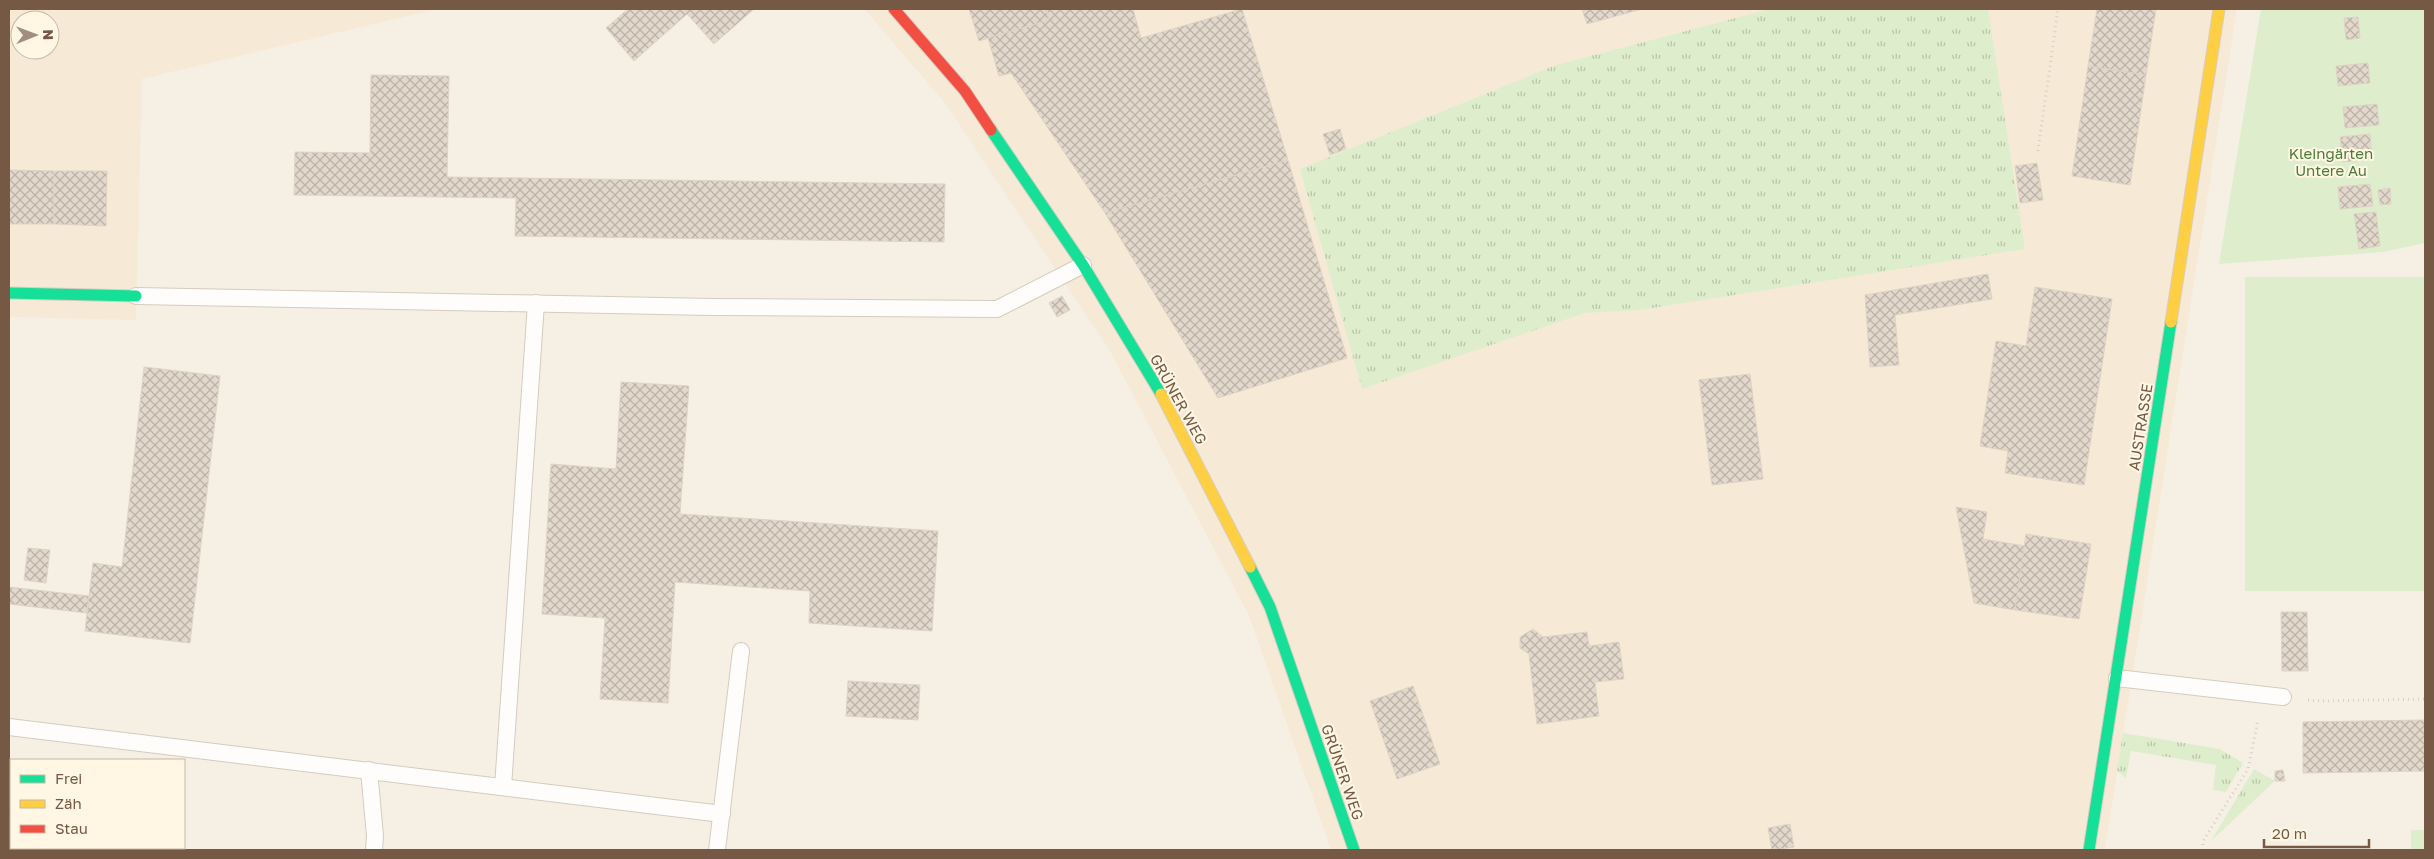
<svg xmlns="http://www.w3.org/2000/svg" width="2434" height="859" viewBox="0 0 2434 859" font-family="'Golos Text',sans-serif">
	<defs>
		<pattern id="grass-tufts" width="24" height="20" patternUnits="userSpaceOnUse" patternTransform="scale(1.25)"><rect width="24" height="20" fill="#deeecd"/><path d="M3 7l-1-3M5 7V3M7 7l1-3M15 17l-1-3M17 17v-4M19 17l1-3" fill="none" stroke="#b9c4a8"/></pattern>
		<pattern id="building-cross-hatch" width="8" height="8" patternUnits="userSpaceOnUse" patternTransform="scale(1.25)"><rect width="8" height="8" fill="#e3d8cc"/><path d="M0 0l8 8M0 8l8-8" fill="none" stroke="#bdb2a7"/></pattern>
	</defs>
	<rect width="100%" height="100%" fill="#f6f0e4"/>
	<g fill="#f6ead6" fill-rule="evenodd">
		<path d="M9,9H437L142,79L136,320L9,317ZM20,20H50V50H20Z"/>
		<polygon points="864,9 2237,9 2105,850 1331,850 1249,616 1110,351 945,103"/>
	</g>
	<g fill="url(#grass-tufts)">
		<polygon points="1770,9 1988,9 2025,249 1640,310 1585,313 1362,389 1300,169 1556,65"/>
		<polygon points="2123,733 2220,749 2243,763 2226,792 2213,790 2216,765 2131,751 2126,778 2117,771"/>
		<polygon points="2254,769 2275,781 2211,841"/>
	</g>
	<g fill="#deeecd">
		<polygon points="2261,9 2425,9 2425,243 2383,252 2219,264"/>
		<rect x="2245" y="277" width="180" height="314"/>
		<rect x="2411" y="830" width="14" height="20"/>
	</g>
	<g fill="url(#building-cross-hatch)" stroke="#dfd3c6">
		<polygon points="628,9 754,9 714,44 687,14 634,61 606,28"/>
		<polygon points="969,9 1046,9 1049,20 979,41"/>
		<polygon points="1047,9 1133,9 1141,38 1242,9 1288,160 1105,213 1011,73 999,76 988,38 1049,20"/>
		<polygon points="1582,9 1642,9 1587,24"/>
		<polygon points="2097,9 2156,9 2146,75 2088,66"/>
		<polygon points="2358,17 2360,38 2346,40 2344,18"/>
		<polygon points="2368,63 2370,83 2338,86 2336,66"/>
		<polygon points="2088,66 2146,75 2130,185 2072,176"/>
		<polygon points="371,75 449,76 447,177 945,184 944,242 515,236 516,198 294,195 295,152 370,153"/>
		<polygon points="2377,104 2379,125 2345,128 2343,107"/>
		<polygon points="1340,129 1346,149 1330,155 1323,134"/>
		<polygon points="2370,134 2372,159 2343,162 2340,137"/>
		<polygon points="1288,160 1347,358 1218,398 1105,213"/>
		<polygon points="2037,163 2043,200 2020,203 2015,166"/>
		<polygon points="9,170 54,171 54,224 9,224"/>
		<polygon points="54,171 107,171 106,226 54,224"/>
		<polygon points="2370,184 2373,206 2340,209 2338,187"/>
		<polygon points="2390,188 2391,204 2380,205 2378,190"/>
		<polygon points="2376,212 2380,246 2359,249 2354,214"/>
		<polygon points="1988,274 1992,299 1895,315 1899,365 1870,367 1865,295"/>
		<polygon points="2035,287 2112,299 2084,485 2005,473 2008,451 1980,446 1996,341 2026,346"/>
		<polygon points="1062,296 1070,310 1057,317 1049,303"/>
		<polygon points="144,367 220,376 190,643 85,631 93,563 122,567"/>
		<polygon points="1750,374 1763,479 1712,485 1699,380"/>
		<polygon points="621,382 689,386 680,514 938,531 932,631 809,623 810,591 675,582 668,703 600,699 605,618 542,614 551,464 616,469"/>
		<polygon points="1956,507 1987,512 1983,539 2025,546 2015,610 1974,603"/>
		<polygon points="2026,534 2091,544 2079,619 2015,610"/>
		<polygon points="28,548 50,550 46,583 24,580"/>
		<polygon points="9,587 89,596 87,613 9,604"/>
		<polygon points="2281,612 2307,612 2308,671 2282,671"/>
		<polygon points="1533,629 1543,637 1587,632 1589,646 1619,642 1624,679 1595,682 1599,716 1537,724 1529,654 1520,648 1520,637"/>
		<polygon points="848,681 920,685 918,720 846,716"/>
		<polygon points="1413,686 1440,764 1397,779 1370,701"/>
		<polygon points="2425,720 2425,771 2303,773 2303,722"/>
		<polygon points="2283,770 2285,781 2275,781 2275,771"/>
		<polygon points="1790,824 1794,847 1772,850 1768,828"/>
	</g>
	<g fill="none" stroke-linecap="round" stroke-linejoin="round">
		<g stroke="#d5cbbf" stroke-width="18">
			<g id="lane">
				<polyline points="136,296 712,307 997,309 1083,265"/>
				<polyline points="2117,678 2283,697"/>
				<polyline points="9,727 722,814"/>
				<polyline points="369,770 375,836 374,850"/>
				<polyline points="503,787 536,303"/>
				<polyline points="717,850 741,651"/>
			</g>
		</g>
		<g stroke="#d7cdc1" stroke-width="13">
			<g id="fast">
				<polyline points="991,130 1083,265 1161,394"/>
				<polyline points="9,293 136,296"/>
				<polyline points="1250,567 1270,607 1354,850"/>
				<polyline points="2089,850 2171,322"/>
			</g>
		</g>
		<g stroke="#d7cdc1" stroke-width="13">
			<g id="slow">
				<polyline points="2171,322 2219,9"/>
				<polyline points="1161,394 1250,567"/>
			</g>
		</g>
		<g stroke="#d7cdc1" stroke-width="13">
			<polyline id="jam" points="894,9 965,91 991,130"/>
		</g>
		<g stroke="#d7cec7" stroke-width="3" stroke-dasharray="1 4" stroke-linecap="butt">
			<polyline points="2038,151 2058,9"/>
			<polyline points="2308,700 2321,701 2425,699"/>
			<polyline points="2203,850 2203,841 2248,769 2258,720"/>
		</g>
		<use href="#lane" stroke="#fefdfb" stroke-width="16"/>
		<use href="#fast" stroke="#16e098" stroke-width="11"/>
		<use href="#slow" stroke="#ffcf43" stroke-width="11"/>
		<use href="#jam" stroke="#f24e42" stroke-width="11"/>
	</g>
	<g text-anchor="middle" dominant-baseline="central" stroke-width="4" stroke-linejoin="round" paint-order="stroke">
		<g font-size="15" fill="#4a7c3b" stroke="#fff7e4">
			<text x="2331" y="153">Kleingärten<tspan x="2331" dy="17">Untere Au</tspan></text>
		</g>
		<g font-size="15" fill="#755944" stroke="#fff7e4">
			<text transform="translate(1179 399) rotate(61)">GRÜNER WEG</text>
			<text transform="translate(2140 427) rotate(-81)">AUSTRASSE</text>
			<text transform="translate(1343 772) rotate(71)">GRÜNER WEG</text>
		</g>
	</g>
	<rect width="2434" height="859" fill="none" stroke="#755944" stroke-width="20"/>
	<rect x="10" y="759" width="175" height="90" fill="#fff7e4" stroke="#c8b8a4"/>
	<rect x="20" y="775" width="25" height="8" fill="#16e098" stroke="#c8b8a4"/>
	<text x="55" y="784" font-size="15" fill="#755944">Frei</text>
	<rect x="20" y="800" width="25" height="8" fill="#ffcf43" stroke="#c8b8a4"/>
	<text x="55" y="809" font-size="15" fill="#755944">Zäh</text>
	<rect x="20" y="825" width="25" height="8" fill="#f24e42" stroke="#c8b8a4"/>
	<text x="55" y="834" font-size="15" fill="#755944">Stau</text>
	<g transform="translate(35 35) rotate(89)"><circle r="24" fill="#fff7e4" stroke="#c8b8a4"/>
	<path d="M0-4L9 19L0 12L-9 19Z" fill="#a28e7c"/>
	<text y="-8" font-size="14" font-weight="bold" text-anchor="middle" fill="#755944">N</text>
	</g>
	<path d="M2264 839v8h105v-8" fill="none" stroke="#755944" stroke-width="2.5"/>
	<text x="2272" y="839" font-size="15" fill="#755944" stroke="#fff7e4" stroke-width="4" paint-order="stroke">20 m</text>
</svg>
